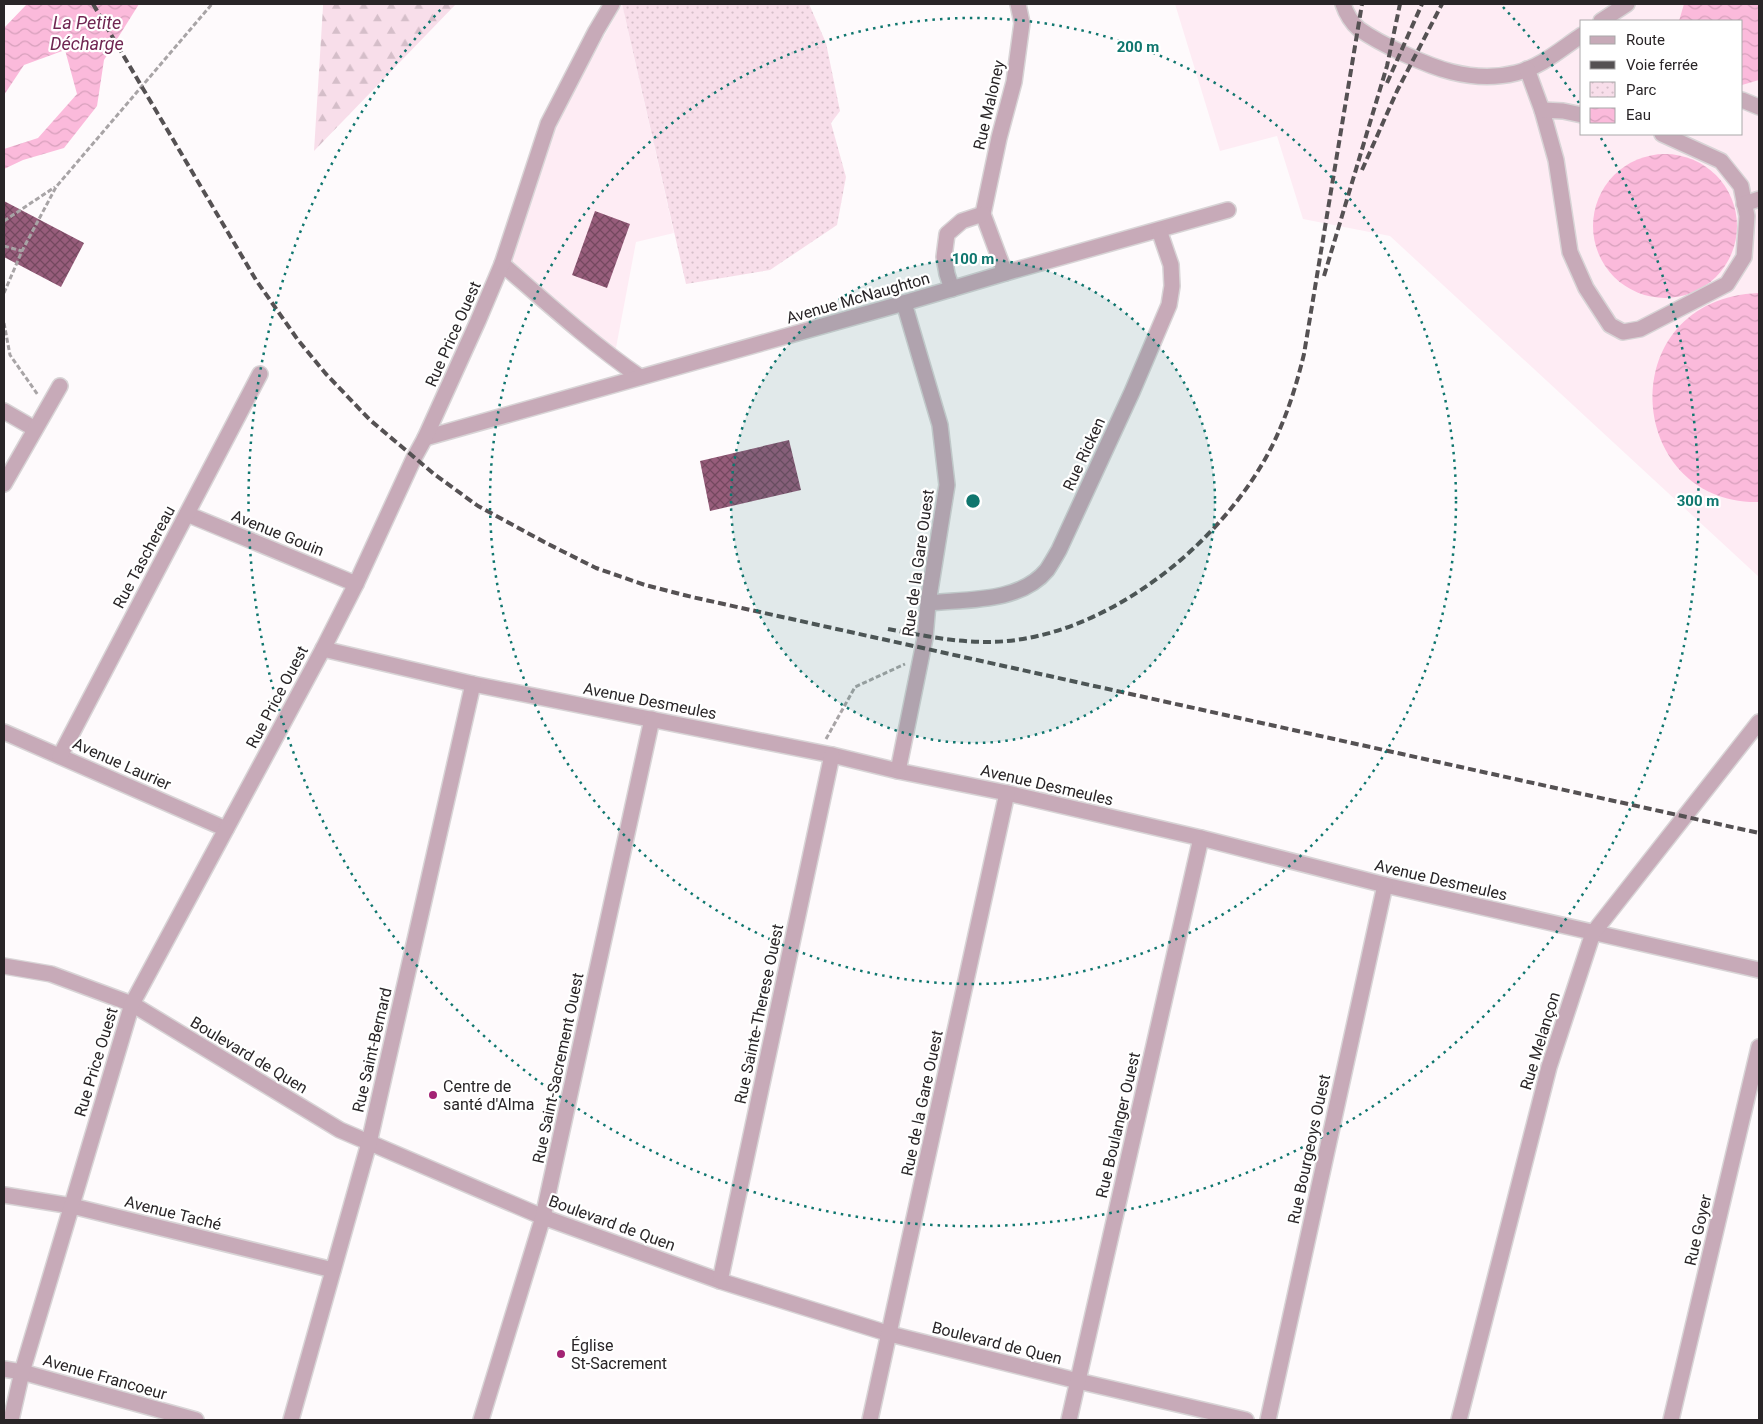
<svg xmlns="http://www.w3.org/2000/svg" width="1763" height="1424" viewBox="0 0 1763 1424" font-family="Roboto,sans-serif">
	<defs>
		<pattern id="forest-firs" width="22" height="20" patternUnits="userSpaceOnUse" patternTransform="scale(1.25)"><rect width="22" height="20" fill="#f8deea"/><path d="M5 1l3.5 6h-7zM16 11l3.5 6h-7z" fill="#d5bec9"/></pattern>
		<pattern id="park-dots" width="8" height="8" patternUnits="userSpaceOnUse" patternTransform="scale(1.25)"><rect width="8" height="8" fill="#f8deea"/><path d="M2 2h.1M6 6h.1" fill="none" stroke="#d5bec9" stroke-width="1.8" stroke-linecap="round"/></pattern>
		<pattern id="water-waves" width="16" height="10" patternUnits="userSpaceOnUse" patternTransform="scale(1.25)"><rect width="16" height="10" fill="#fbbadb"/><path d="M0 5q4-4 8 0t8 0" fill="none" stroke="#d7a0bc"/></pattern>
		<pattern id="building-cross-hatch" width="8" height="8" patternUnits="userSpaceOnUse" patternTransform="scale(1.25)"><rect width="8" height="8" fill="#975d7b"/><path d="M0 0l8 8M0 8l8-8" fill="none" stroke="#74485f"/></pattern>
	</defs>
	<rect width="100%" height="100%" fill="#fefafc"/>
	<g fill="#feecf4" fill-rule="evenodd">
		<polygon points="622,4 674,233 636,242 615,353 508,262 554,126"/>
		<path d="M1175,4H1759V577L1390,236L1303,219L1277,136L1220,151ZM1582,21H1742V134H1582Z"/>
	</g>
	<polygon fill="url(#forest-firs)" points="323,4 456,4 314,151 323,7"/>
	<polygon fill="url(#park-dots)" points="622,4 809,4 826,43 840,111 831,123 846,177 837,225 770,270 686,284"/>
	<g fill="url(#water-waves)">
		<polygon points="27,4 139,4 104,60 97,106 64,148 23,160 4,169 4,149 38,138 77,94 65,50 24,65 4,95 4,28"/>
		<polygon points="1684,4 1759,4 1759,80 1742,85 1742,21 1679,21"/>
		<circle cx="1665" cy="226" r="72"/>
		<path d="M1759,293V502C1624,505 1610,299 1759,293Z"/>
	</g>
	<g fill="url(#building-cross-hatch)">
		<polygon points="4,201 84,243 61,287 4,257"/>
		<polygon points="595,211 630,224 607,288 572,275"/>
		<polygon points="789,440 801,490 710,511 700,461"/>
	</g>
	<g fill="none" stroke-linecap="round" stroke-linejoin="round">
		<g stroke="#d8d4d6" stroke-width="18">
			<g id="minor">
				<path d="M1343,4C1346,13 1352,23 1359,29C1380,44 1427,66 1452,72C1472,77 1496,78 1516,73C1541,67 1561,49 1582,35"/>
				<polyline points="1601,21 1627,4"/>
				<polyline points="1527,69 1542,110 1556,160 1570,252 1586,288 1610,325 1623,332 1640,329 1727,284 1744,257 1747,216 1741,186 1721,161 1662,134"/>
				<polyline points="1742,100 1759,107"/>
				<polyline points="1542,110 1563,111 1582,115"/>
				<polyline points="1744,204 1759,199"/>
				<path d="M502,264C547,303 591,343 640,377"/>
				<polyline points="1005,273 983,214 999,138 1014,82 1022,23 1018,4"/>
				<polyline points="952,289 947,274 944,257 947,234 962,221 983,214"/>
				<polyline points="4,411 35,429"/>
				<polyline points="425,438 904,303 1005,273 1228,210"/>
				<polyline points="4,484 60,386"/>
				<polyline points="187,514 356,584"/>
				<path d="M928,603C966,599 1020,603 1047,570C1051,564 1055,557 1059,550L1132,392L1169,305L1172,286L1171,265L1159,230"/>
				<polyline points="323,649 473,684 832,755 898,771 1007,793 1201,838 1385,885 1759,970"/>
				<polyline points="4,732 226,829"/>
				<polyline points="60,756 260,374"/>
				<polyline points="898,771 925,638 928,603 947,485 940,425 904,303"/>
				<polyline points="4,966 51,974 132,1004 340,1130 543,1217 720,1281 890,1334 1078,1381 1246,1420"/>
				<polyline points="4,1195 72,1206 333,1270"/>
				<polyline points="720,1281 832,755"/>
				<polyline points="4,1369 22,1372 196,1420"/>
				<polyline points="11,1420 22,1372 132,1004 323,649 356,584 414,458 425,438 478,321 502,264 548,124 596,31 612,4"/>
				<polyline points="291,1420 369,1143 473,684"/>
				<polyline points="481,1420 543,1217 652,719"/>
				<polyline points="870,1420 1007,793"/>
				<polyline points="1069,1420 1201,838"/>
				<polyline points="1268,1420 1385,885"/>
				<polyline points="1459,1420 1549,1067 1593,933 1759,722"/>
				<polyline points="1671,1420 1759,1047"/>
			</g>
		</g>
		<g stroke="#a8a4a6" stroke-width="3" stroke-dasharray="5 2.5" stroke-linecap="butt">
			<polyline points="4,221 55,187"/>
			<polyline points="4,246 22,251"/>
			<polyline points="4,293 22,251 56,187 212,4"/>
			<polyline points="4,323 10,355 38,395"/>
			<polyline points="826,739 855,687 905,664"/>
		</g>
		<use href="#minor" stroke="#c7aab8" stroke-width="15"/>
		<g stroke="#555153" stroke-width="4" stroke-dasharray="8 4" stroke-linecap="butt">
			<polyline points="93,4 256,280 298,340 326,374 370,420 434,474 478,506 548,544 596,568 645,585 692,597 1759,833"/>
			<polyline points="1387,83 1422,4"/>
			<polyline points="1362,170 1397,91 1442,4"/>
			<polyline points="1324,276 1387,66 1400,4"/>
			<path d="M888,629C930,637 973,646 1016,640C1119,626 1223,540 1270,450C1286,419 1296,387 1304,354L1362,4"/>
		</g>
	</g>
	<circle cx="973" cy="501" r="242" fill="#0f766e" fill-opacity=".12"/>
	<g fill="none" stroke="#0f766e" stroke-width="2.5" stroke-dasharray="2.5 5">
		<circle cx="973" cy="501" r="242"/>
		<circle cx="973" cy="501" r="483"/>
		<path d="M1503 7A725 725 0 0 1 1581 106M1601 138A725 725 0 1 1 443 7"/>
	</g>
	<g fill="#a32374" stroke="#fff" stroke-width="2">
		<circle cx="433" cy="1095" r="5"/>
		<circle cx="561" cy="1354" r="5"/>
	</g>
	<g text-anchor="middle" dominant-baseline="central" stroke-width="4.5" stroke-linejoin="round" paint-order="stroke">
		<g font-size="16" fill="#292527" stroke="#fff">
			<text transform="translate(989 105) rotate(-77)">Rue Maloney</text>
			<text transform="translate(858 298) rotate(-16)">Avenue McNaughton</text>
			<text transform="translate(453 334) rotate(-66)">Rue Price Ouest</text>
			<text transform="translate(1084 454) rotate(-65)">Rue Ricken</text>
			<text transform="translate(278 533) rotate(22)">Avenue Gouin</text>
			<text transform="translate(144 557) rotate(-62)">Rue Taschereau</text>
			<text transform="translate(918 563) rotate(-82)">Rue de la Gare Ouest</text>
			<text transform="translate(277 697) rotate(-62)">Rue Price Ouest</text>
			<text transform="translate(650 701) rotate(11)">Avenue Desmeules</text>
			<text transform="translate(122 764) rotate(24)">Avenue Laurier</text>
			<text transform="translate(1047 785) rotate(13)">Avenue Desmeules</text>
			<text transform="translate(1441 880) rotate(13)">Avenue Desmeules</text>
			<text transform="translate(759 1014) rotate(-78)">Rue Sainte-Therese Ouest</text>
			<text transform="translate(1540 1041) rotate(-73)">Rue Melançon</text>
			<text transform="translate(372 1050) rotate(-77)">Rue Saint-Bernard</text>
			<text transform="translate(249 1055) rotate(31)">Boulevard de Quen</text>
			<text transform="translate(96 1062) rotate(-73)">Rue Price Ouest</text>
			<text transform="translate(558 1068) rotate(-78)">Rue Saint-Sacrement Ouest</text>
			<text transform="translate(922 1103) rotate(-78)">Rue de la Gare Ouest</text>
			<text transform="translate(1118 1125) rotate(-77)">Rue Boulanger Ouest</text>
			<text transform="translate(1309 1149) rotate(-78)">Rue Bourgeoys Ouest</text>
			<text transform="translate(173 1213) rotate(14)">Avenue Taché</text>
			<text transform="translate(612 1223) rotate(20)">Boulevard de Quen</text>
			<text transform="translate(1698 1230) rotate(-77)">Rue Goyer</text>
			<text transform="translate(997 1343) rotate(14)">Boulevard de Quen</text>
			<text transform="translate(105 1377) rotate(16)">Avenue Francoeur</text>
		</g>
		<g font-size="16" fill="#292527" stroke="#fff" text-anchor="start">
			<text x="443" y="1086">Centre de<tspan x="443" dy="18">santé d'Alma</tspan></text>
			<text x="571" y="1345">Église<tspan x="571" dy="18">St-Sacrement</tspan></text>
		</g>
		<g font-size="18" font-style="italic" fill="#702652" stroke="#fff">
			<text x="87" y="22">La Petite<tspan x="87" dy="21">Décharge</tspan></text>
		</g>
	</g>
	<circle cx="973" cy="501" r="8" fill="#0f766e" stroke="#fff" stroke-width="2.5"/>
	<g font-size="15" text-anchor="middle" font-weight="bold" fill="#0f766e" stroke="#fff" stroke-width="4.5" stroke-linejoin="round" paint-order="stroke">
		<text x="1138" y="52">200 m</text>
		<text x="973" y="264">100 m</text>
		<text x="1698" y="506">300 m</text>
	</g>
	<rect width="1763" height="1424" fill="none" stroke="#292527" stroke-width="10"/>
	<rect x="1580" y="20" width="162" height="115" fill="#ffffff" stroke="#a9a8a9"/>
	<rect x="1590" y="36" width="25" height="8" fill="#c7aab8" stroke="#a9a8a9"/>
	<text x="1626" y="45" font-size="15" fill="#292527">Route</text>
	<rect x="1590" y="61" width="25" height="8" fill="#555153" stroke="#a9a8a9"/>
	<text x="1626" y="70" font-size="15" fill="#292527">Voie ferrée</text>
	<rect x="1590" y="82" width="25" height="15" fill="url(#park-dots)" stroke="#a9a8a9"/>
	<text x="1626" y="95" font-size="15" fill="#292527">Parc</text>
	<rect x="1590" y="108" width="25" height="15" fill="url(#water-waves)" stroke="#a9a8a9"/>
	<text x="1626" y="120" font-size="15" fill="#292527">Eau</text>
</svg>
